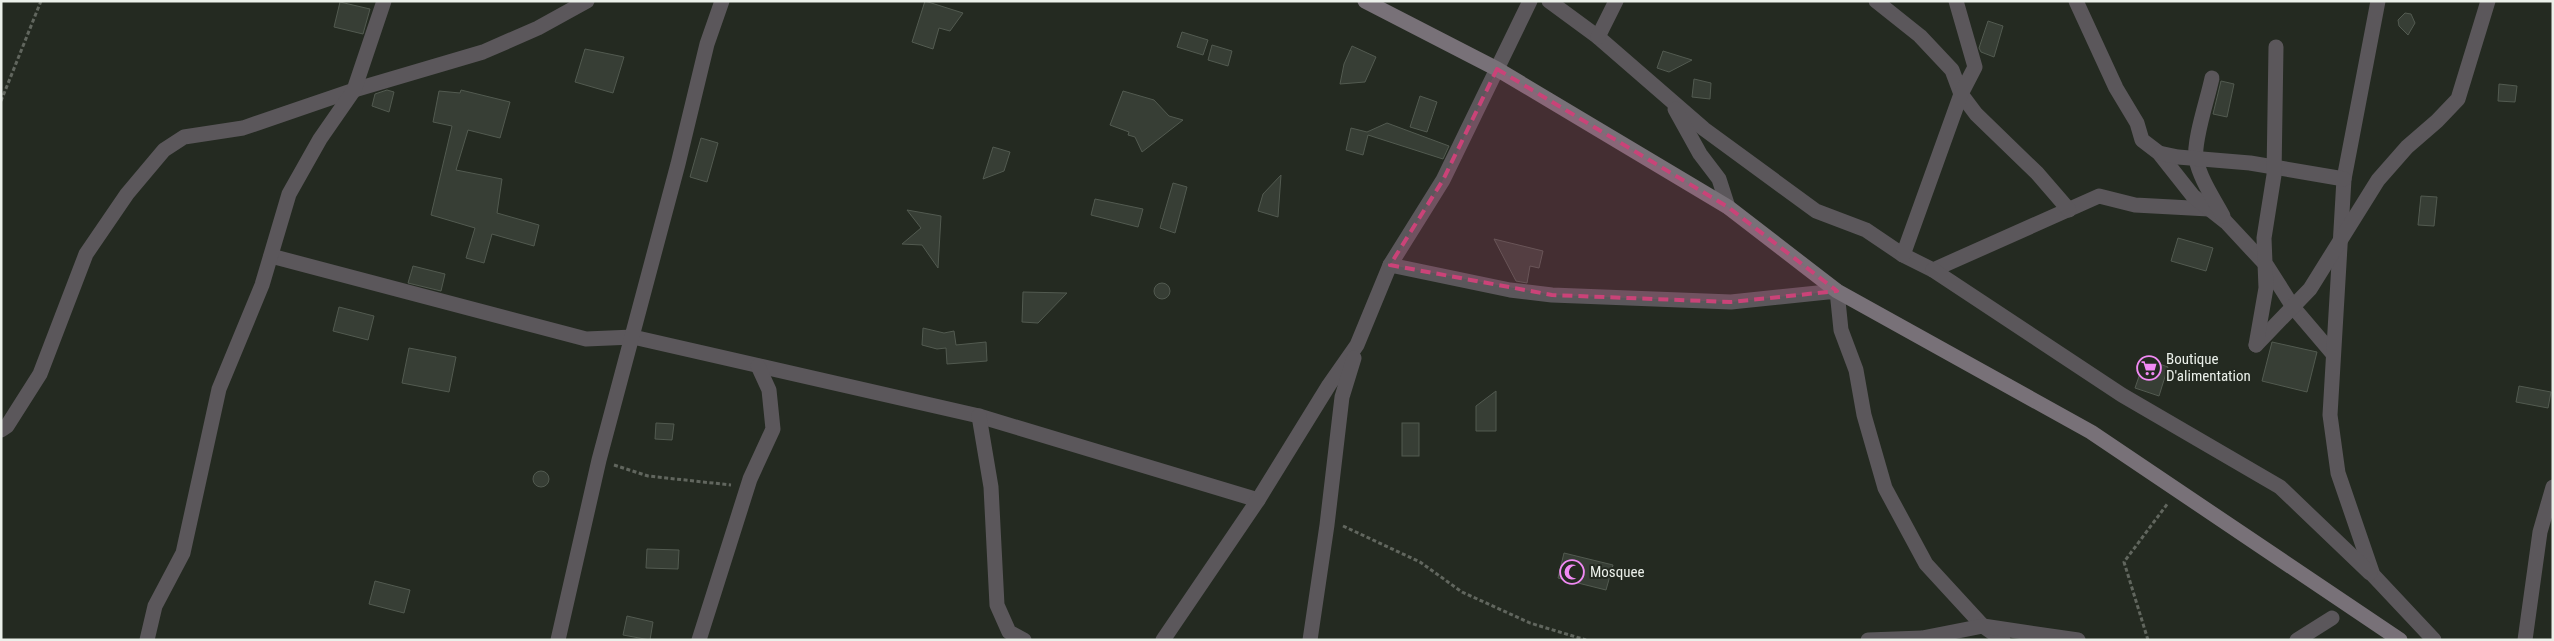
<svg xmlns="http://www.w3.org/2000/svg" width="2554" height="641" viewBox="0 0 2554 641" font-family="'Roboto Condensed',sans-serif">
	<rect width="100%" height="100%" fill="#242a21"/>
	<g fill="#373e35" stroke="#525a50">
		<polygon points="925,1 963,13 950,31 939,28 933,49 912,42"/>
		<polygon points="340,2 370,9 363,34 334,27"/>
		<polygon points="2405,13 2411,14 2415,23 2408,35 2399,26 2398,20"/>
		<polygon points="1988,21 2003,26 1994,57 1981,52 1979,48"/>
		<polygon points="1182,32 1208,40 1203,55 1177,47"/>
		<polygon points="1212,45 1232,51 1228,66 1208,60"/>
		<polygon points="1352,46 1376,57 1365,82 1340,84 1344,64"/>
		<polygon points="585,49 624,57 613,93 575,82"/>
		<polygon points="1663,51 1692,60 1669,72 1657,68"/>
		<polygon points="1694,79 1711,83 1710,99 1692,97"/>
		<polygon points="2221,81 2234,84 2227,117 2213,114"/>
		<polygon points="2499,84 2517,86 2515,102 2498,101"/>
		<polygon points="387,90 394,92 389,112 372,106 375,94"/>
		<polygon points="461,90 510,102 500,138 468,130 456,170 502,179 497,213 539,225 534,246 492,234 484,263 466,258 475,228 431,215 452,126 433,122 439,91 460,93"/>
		<polygon points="1123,91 1154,100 1169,116 1183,120 1142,152 1135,137 1128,135 1129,132 1110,125"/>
		<polygon points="1420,96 1437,102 1427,132 1410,127"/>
		<polygon points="1387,123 1449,146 1443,159 1368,135 1363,155 1346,150 1351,128 1367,132"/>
		<polygon points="701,138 718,143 707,182 690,177"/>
		<polygon points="993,147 1010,152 1004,171 983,179"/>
		<polygon points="1281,175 1278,217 1258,211 1263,194"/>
		<polygon points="1173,183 1187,187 1175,233 1160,228"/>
		<polygon points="2421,196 2437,197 2434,226 2418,225"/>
		<polygon points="1095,199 1143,209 1138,227 1091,215"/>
		<polygon points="907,210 941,216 938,268 922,245 902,244 921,228"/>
		<polygon points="2178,238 2213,248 2206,271 2171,261"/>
		<polygon points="1494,239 1543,251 1539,268 1530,266 1527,283 1516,281"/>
		<polygon points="413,266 445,274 441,291 408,283"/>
		<circle cx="1162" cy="291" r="8"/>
		<polygon points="1023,292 1067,293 1038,323 1022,322"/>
		<polygon points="339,307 374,316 368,340 333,331"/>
		<polygon points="923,328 944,333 954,331 956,345 986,342 987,361 947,364 946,348 937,349 922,345"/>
		<polygon points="2272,342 2317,352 2307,392 2262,381"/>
		<polygon points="409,348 456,357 449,392 402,383"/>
		<polygon points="2145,359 2168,367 2159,396 2135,388"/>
		<polygon points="2519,386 2551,392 2548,408 2516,402"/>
		<polygon points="1496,391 1496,431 1476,431 1476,406"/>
		<polygon points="656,423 674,424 672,440 655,439"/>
		<rect x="1402" y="423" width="17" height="33"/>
		<circle cx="541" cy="479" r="8"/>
		<polygon points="647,549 679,550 678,569 646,568"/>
		<polygon points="1564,553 1613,565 1606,590 1558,578"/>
		<polygon points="375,581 410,590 404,613 369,604"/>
		<polygon points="627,616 653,622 650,640 623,635"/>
	</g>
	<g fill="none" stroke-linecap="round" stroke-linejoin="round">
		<g stroke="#61665e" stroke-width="3" stroke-dasharray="4 2.5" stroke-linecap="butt">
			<polyline points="1,101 41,1"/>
			<polyline points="614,465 648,476 731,485"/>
			<polyline points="1343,526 1420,562 1462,592 1530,623 1586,640"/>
			<polyline points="2148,640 2124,562 2168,503"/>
		</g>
		<g stroke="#5b575b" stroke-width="15">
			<polyline points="1549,1 1598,37 1704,129 1816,211 1866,230 1903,255 1933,270 2099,196 2135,205 2209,209"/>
			<polyline points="1876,1 1920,36 1952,70 1961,94 1976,114 2037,173 2069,210"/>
			<polyline points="2076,1 2116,88 2137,123 2142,140 2159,153 2193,196 2226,222 2267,266 2293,307 2333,354"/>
			<polyline points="2378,1 2344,179 2330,415 2338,473 2373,575 2434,640"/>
			<polyline points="1598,37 1616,1"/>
			<path d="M2212,78C2208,98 2193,141 2196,159C2200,179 2214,199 2223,216"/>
			<polyline points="1675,109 1700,154 1719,179 1728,207"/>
			<polyline points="2159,153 2178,157 2250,163 2344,179"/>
			<polyline points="1903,255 1961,94 1975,67 1956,1"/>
			<polyline points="271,256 586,339 633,337 979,416 1258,500"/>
			<polyline points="1390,265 1510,290 1552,295 1731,302 1837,291 1841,330 1856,370 1864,415 1885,488 1926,564 1983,626 2003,640"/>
			<polyline points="1933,270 2122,395 2280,487 2370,573"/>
			<polyline points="2256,345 2310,289 2378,180 2407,147 2437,121 2458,99 2488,1"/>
			<polyline points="2256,345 2266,288 2264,238 2274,175 2276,47"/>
			<polyline points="979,416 991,487 997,605 1009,632 1024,640"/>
			<polyline points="1,430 7,426 40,374 86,254 127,194 164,150 184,137 243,128 354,90 483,52 538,28 587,1"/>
			<polyline points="147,640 155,606 183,553 219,389 262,285 289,194 320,139 354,90 384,1"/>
			<polyline points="558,640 599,460 678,164 707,44 722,1"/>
			<polyline points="699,640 750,479 773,429 769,390 758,366"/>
			<polyline points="1163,640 1258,500 1329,385 1357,345 1390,265 1443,180 1530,1"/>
			<polyline points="1310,640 1327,525 1342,397 1354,358"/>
			<polyline points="1868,640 1922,638 1983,626 2078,640"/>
			<polyline points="2297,640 2332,618"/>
			<polyline points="2525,640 2540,532 2553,487"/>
		</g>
		<polyline stroke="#787178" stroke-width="15" points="1365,1 1497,69 1728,207 1837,291 2091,432 2400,640"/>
	</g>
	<path fill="#ca4378" fill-opacity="0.2" stroke="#ca4378" stroke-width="4" stroke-dasharray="10 6" stroke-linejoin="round" d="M1497,69L1728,207L1837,291L1731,302L1552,295L1390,265L1443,180Z"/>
	<defs>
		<g id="supermarket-ring" transform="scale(1.25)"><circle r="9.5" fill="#242a21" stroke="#f18af4" stroke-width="1.5"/><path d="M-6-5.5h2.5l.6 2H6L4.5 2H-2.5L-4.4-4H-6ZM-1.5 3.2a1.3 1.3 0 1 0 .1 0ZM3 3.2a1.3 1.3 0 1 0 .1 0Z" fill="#f18af4"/></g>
		<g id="mosque-ring" transform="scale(1.25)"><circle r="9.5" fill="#242a21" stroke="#f18af4" stroke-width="1.5"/><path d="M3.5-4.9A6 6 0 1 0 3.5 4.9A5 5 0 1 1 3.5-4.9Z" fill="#f18af4"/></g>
	</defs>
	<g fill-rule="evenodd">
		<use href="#supermarket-ring" x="2149" y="368"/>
		<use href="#mosque-ring" x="1572" y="572"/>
	</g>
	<g text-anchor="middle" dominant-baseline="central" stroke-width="4" stroke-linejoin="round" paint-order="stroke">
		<g font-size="15" fill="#ebf0ea" stroke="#242a21" text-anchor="start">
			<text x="2166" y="359">Boutique<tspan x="2166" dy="17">D'alimentation</tspan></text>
			<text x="1590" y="572">Mosquee</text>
		</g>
	</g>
	<rect width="2554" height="641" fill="none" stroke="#ebf0ea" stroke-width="5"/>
</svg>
